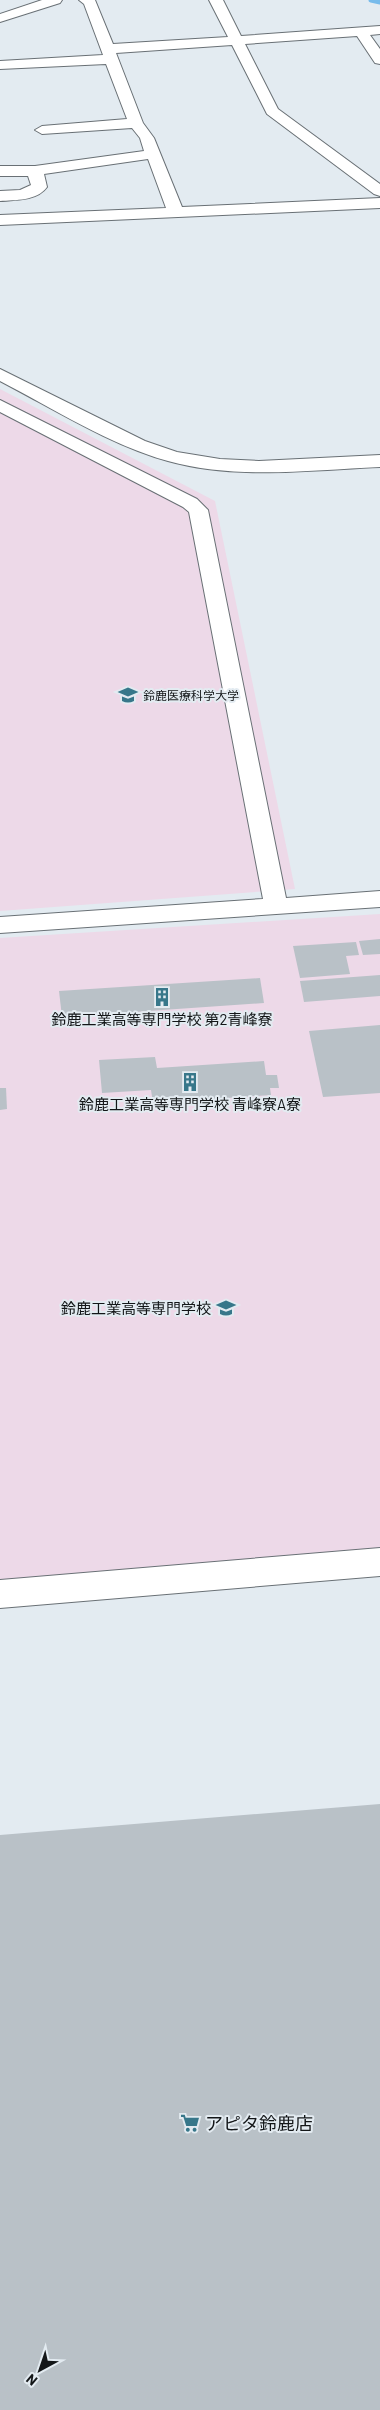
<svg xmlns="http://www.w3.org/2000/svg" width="380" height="2410" viewBox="0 0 380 2410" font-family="Barlow,'Noto Sans JP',sans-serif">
	<rect width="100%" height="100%" fill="#e3ebf1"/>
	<g fill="#edd9e8">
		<polygon points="0,389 215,501 295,889 0,911"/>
		<polygon points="380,914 380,1549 0,1581 0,938"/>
	</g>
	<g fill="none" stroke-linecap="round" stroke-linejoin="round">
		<polyline stroke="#78bbeb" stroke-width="5" points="371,0 380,2"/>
	</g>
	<g fill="#b9c1c7">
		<polygon points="380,939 380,954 363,955 359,941"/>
		<polygon points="356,942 359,955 346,956 350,974 300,978 293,946"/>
		<polygon points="380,975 380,996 304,1002 300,981"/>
		<polygon points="260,978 264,1003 62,1017 59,991"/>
		<polygon points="380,1025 380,1093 323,1097 309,1031"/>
		<polygon points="155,1057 157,1068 264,1061 266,1075 277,1075 279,1088 270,1088 271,1095 153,1103 151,1090 102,1093 99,1060"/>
		<polygon points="0,1088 6,1088 7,1109 0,1110"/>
		<polygon points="380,1804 380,2410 0,2410 0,1835"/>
	</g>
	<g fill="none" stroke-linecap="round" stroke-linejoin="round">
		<g stroke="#697075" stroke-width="2">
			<g id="minor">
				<path d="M79,0H95L113,44L228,37L209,0H223L241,36L380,26V34L370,35L380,49V64L375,63L357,36L245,44L278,109L380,184V196L374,194L267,114L232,45L116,53L143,123L154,138L182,207L380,198V208L0,225V215L166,208L148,159L44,174L47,187C37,201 15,200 0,201V191L20,190L31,185L28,176H0V166H35L144,151L140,138L132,128L42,134L35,130L42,126L127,119L106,64L0,69V61L103,55L84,4Z"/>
				<path d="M0,369L145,441L177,452L220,459L259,461L380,455V467C310,470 236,480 168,461C112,446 52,408 0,381Z"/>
				<polygon points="0,400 197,499 208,510 286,898 380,891 380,907 0,933 0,917 263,899 189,512 183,507 0,412"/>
				<polygon points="380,1548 380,1576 0,1608 0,1580"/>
			</g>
		</g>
		<g stroke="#697075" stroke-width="2">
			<polygon id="highway" points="42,0 62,0 60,3 0,22 0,14"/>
		</g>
		<use href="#minor" fill="#fff" fill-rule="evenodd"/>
		<use href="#highway" fill="#fff" fill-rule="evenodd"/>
	</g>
	<defs>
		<g id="university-bare" transform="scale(1.5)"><path d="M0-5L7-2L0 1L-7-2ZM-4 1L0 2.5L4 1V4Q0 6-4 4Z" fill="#37778a" stroke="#e3ebf1" stroke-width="2.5" paint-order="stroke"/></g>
		<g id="building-bare" transform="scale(1.5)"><path d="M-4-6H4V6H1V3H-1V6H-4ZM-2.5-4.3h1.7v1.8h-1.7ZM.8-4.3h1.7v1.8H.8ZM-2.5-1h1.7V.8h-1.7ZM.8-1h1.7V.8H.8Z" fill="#37778a" stroke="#e3ebf1" stroke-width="2.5" paint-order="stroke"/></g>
		<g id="school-bare" transform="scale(1.5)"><path d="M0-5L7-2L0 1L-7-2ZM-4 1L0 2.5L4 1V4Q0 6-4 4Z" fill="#37778a" stroke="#e3ebf1" stroke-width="2.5" paint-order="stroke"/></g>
		<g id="supermarket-bare" transform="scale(1.5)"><path d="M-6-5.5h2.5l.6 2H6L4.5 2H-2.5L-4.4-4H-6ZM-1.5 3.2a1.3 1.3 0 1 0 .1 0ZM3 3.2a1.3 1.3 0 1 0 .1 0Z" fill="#37778a" stroke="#e3ebf1" stroke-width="2.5" paint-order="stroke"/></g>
	</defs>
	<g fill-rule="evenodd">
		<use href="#university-bare" x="128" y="695"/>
		<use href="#building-bare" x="162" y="997"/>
		<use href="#building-bare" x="190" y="1082"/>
		<use href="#school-bare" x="226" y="1308"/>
		<use href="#supermarket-bare" x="190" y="2123"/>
	</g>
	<g text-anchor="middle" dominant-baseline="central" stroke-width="4" stroke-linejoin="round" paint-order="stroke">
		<g font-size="12" fill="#131618" stroke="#e3ebf1" text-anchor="start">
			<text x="143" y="695">鈴鹿医療科学大学</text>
		</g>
		<g font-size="15" fill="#131618" stroke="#e3ebf1">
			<text x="162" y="1019">鈴鹿工業高等専門学校 第2青峰寮</text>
			<text x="190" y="1104">鈴鹿工業高等専門学校 青峰寮A寮</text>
			<text x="211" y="1308" text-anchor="end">鈴鹿工業高等専門学校</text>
		</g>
		<g font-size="18" fill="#131618" stroke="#e3ebf1" text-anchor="start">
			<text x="205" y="2123">アピタ鈴鹿店</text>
		</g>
	</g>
	<g transform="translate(40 2370) rotate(220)" stroke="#e3ebf1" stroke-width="4" paint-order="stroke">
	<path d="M0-4L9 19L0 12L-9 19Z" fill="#131618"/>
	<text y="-8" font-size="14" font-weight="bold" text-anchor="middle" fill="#131618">N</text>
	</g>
</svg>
